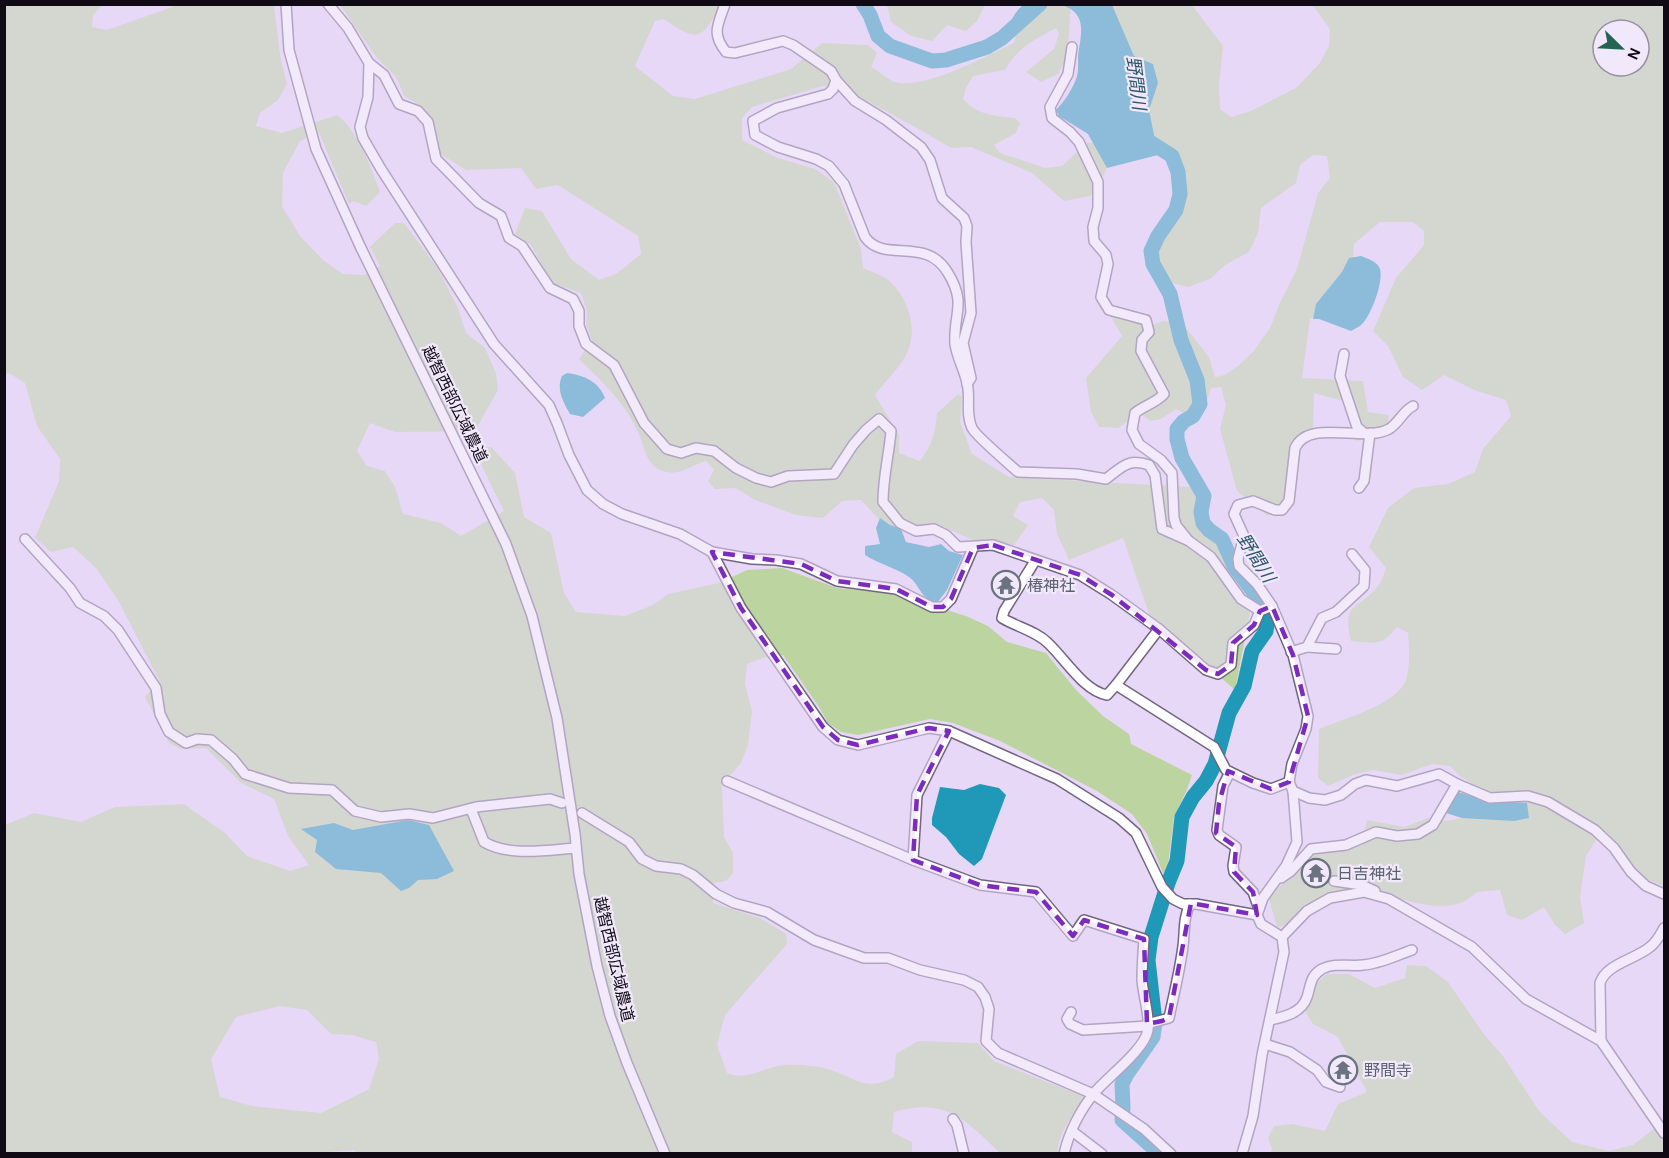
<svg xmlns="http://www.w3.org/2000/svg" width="1669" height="1158" viewBox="0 0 1669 1158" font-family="Karla,'Noto Sans JP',sans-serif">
	<rect width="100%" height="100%" fill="#e8d8f8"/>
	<g fill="#bcd49f" fill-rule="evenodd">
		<path d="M5,5H102L93,15L92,27L107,30L178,5H274L280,55L287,84L278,100L260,113L256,126L282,133L337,115C357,129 372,169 380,192L366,206L353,201L349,204L319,133L300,141L283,173L282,206L300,236L323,260L343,274L364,275L380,266L370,247L395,223H404L438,269L458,308L466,333L485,348L496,373L498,390L475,431L395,432L370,423L357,451L367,466L385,471L395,487L403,514L441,523L461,536L504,511L472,446L491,447L515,473L524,517L551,533L564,593L576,612L625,616L653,605L668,594L719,583L747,570L782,568L837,588L893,593L966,616L988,626L1007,642L1046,653L1076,690L1103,716L1129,734L1131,744L1192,775L1186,792L1174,817L1167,872L1163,873L1147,834L1132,814L1097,791L1000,741L953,723L930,719L858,735L841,732L828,723L819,707L783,655L763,658L747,664L745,684L752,711L748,745L741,763L722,785L724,837L733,853V873L726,881L713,883V903L760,918L786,934L787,944L725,1015L717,1045L727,1073C747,1082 765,1066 785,1065C798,1064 816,1066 828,1069C855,1077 865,1093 894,1077L896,1054L918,1041L978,1043L994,1061L1085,1097C1073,1115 1059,1132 1057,1153H1000C965,1120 946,1097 894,1112L892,1132L912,1142V1153L358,1154L354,1150L302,1154L5,1153V825L34,813L81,822L115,807L184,804L225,833L247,856L290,871L309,865L288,836L274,799L241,783L206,748L180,749L169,743L145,697L159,680L118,600L96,568L73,547L51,552L35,538L59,481L60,459L37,426L25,383L9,373L5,374ZM280,1006L307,1010L331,1034L352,1035L376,1042L379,1059L369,1089L321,1113L252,1106L220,1097L211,1059L236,1017Z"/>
		<path d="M340,5H720C703,41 696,42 664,19L655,21L635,66L673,96L695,99L791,69L822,43L868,45L877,53L871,67C879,71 890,82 899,83C932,86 984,57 1014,43L1021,16L1036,5H1071L1067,59L1058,74L1041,82L1026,72L1054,49L1059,34L1056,28C1035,39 1016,49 1005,70L973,76L966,88L963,99C977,115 995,116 1015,118L1020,123L1016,133L994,145L1000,153L1045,168L1062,166L1087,143L1101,142L1109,160L1105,173L1090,196L1064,201L1032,173L971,147L951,148L922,131L847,90L823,86L752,107L742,118V140L778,158L815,169L834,182L861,249L863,268C869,271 878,274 884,277C907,292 919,328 907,353C902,365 884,383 875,395L899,435V453L920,461C931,446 936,433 937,413L958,394L962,397L960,422L972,454L1009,477L1191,487L1250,613L1235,690L1149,614L1123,538L1069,560L1057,534L1054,510L1042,498L1020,502L1013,516L1028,525L1014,545L997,541L973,540L934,523L888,529L861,500L842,501L823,518L796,515L755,500L736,488L715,489L708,481L714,470L706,461C691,465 679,477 663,471C646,466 645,448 639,434C625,402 603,383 579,359L592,340L586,325L587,311L581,293L552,283L531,245L515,234L525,208L542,211L571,259L599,280L616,274L641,254L638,236L558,185L536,189L521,168L466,170L439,153C433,120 435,112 404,96L396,77L376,57Z"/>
		<polygon points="887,5 887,4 985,5 977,21 966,31 947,25 932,41 911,36 891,22"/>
		<path d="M1104,5H1192L1223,46L1219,85L1220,109L1231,117L1251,111L1296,88L1320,63L1329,46L1330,29L1314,7L1309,5H1664V886L1648,880L1636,869L1618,845L1596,840L1586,856L1580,897L1584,923L1565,934L1555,925L1544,907L1522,920L1507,915L1500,890L1477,892C1445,926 1387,887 1349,890C1331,891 1313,901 1299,912C1291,919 1288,926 1277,927L1269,899L1276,889L1292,878L1312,855L1337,852L1362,845L1367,820L1404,827L1428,818L1446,821L1462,818L1479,802L1475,785L1461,777L1450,766L1432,764L1402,775L1372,770L1353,775L1328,786L1318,778L1319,729C1343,719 1391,706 1404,684C1411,673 1409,646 1408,633L1397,627C1382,647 1374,643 1351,641C1341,600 1359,611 1378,586C1382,581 1384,574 1386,568L1369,547L1388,508L1414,488L1448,484L1475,472L1483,449L1511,416L1506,400L1474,390L1444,375L1422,390L1403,377L1388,346L1373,331L1396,278L1424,245V231L1413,222H1380L1354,244L1352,273L1325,308L1310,319L1302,378L1363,381L1368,412L1389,415L1385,434L1356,441L1343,401L1314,393L1313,431L1288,466L1286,500L1268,516L1237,491L1220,429L1226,405L1221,387L1211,388L1204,409L1188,415L1176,409L1161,419L1150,421L1140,413L1118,428L1099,427L1091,412L1086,378L1122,336L1110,315L1151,325L1163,321L1182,323L1209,357L1215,377L1225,375L1238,366L1253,352L1270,328L1280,303L1297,269L1318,193L1330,178L1327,156L1313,155L1300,165L1296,183L1261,208L1258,233L1249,252L1225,265L1210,279L1188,287L1168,282C1164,274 1157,264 1158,255C1158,238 1172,219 1180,205L1168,159L1149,148ZM1603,30H1639V66H1603Z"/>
		<polygon points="1407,965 1426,966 1448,982 1483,1033 1503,1056 1539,1111 1572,1142 1609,1151 1633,1145 1664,1121 1664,1154 1270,1154 1272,1149 1268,1138 1274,1126 1292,1124 1325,1131 1338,1104 1367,1092 1338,1037 1313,1024 1306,1013 1312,987 1327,974 1349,974 1375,988 1405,978"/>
	</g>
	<g fill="#1f99b7">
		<path d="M1023,5H1047L1035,12L1014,32L1010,28C1011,18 1016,11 1023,5Z"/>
		<path d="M1062,5H1112L1134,56L1153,64L1158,83L1149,110L1158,155L1107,168L1088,134L1059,116L1056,110C1064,102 1072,90 1076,79C1079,72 1078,63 1078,56C1081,35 1088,13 1062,5Z"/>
		<path d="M1361,256C1368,259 1377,261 1380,269C1384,282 1370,319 1360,326C1357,328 1354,329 1351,331L1319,319H1313L1316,304L1342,272L1349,258Z"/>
		<path d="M567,373C584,375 599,382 605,398L583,417L570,414C563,402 556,389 562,376Z"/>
		<path d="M880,518L890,525L901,529L906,542L929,547L941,544L949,551L963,555L947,590L937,603C920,599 921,586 909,577C896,568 879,564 865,555V546L880,544L876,528Z"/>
		<polygon points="980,784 999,788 1006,795 982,859 974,866 959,854 946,837 932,825 932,818 940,787 964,790"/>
		<polygon points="1458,792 1487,800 1527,803 1529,818 1514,821 1462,818 1446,813 1447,808"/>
		<polygon points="408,820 429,825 454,871 437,879 418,880 409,888 401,891 381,873 336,869 315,852 317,840 301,829 334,823 353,830"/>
	</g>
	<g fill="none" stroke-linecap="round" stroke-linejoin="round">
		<g stroke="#1f99b7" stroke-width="15">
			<polyline points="863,4 870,15 878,36 890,46 932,61 946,60 987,47 1002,38 1040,4"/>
			<polyline points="1139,135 1172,156 1178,172 1180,194 1176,210 1158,236 1151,251 1153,264 1170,294 1181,340 1197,380 1200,404 1193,416 1184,421 1177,429 1177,439 1182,458 1204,496 1201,512 1203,523 1209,530 1222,539 1234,566 1261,602 1268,618 1266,631 1252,651 1244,686 1229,713 1215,764 1206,781 1193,797 1182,817 1177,861 1168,883 1151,937 1148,960 1155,1022 1153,1037 1127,1074 1122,1084 1123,1108 1122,1120 1160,1154"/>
		</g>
		<g stroke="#736581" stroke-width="12">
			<g id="minor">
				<polyline points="286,4 289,50 316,149 360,246 506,544 532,616 557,718 575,834 579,874 597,966 610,1016 627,1063 665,1154"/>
				<path d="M328,4L348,28L369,63L384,75L399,104L418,111L428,122L436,159L479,203L501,216L509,238L522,246L550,288L573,299L579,311V326L586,344L614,365L644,423L667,449L681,453L696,448L714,451L736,468L756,478L771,482L788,476L834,474L853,445L866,430L879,419L891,431C889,455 883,477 883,502L900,523L916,531L934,529L946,535L958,547L993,545L1080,575L1112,595L1159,629L1206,670L1218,674L1231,665L1233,643L1254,625L1260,611L1272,606L1293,655L1308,716L1306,729L1292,764L1289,782L1293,791L1297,842L1286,866L1263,898L1257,915L1261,924L1282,937L1284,952L1262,1055L1253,1116L1242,1154"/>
				<path d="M725,4C718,25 711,33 726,52L735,53L783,41L793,45L831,71L836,80L833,89L828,94L777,108L753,121L755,135L778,147L816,159L829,166L844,184L865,237C884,264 926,235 948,273C967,304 953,314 955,344C957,358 964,369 967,383C971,398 965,413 972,428C975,435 1009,464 1018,472L1077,474L1106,479C1122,467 1128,458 1149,465L1155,475L1162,529L1189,541L1211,557L1241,599L1260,611"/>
				<path d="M1072,47L1068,74L1050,107L1052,118L1070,132L1079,142L1098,182V208L1093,227L1094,241L1106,255L1108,264L1101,297L1109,310L1146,320L1149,332L1142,340L1141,351L1164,394C1156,403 1145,405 1135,413L1132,430L1139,444L1161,460L1172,473L1174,518L1176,525L1188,540"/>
				<polyline points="369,63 368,97 360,127 363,138 381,169 494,344 549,405 557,423 569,455 587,490 603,504 622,514 680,534 712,552 752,559 776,560 801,564 837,581 896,589 932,607 943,607 951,599 973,548"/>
				<polyline points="836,80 855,101 886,120 921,147 930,160 942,198 964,218 967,226 966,242 971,313 963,343 971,378 967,384"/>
				<polyline points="1344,354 1340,376 1357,427 1364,433"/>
				<polyline points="1359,488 1364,481 1370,433"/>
				<polyline points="25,539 70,588 80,603 104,616 118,630 156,688 160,714 169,732 186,743 197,739 211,740 233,759 245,774 289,788 332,790 355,811 381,817 409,814 433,818 476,807 541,800 550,799 562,803"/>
				<polyline points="712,552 741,608 823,727 838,740 858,745 929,728 949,731 1057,779 1119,818 1136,833 1162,887 1173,899 1183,904 1196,904 1257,915"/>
				<path d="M1035,561L1004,611L1002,618C1017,627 1036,631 1048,643C1065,659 1084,691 1107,695L1116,685"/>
				<path d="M1272,606L1257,584L1239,566L1238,559L1244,536L1234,514L1238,505L1253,501L1275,510H1282L1289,501L1295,448C1309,418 1364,443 1389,429C1399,423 1403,411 1413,406"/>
				<polyline points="1159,629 1116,685 1214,747 1226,770 1253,783 1271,789 1289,782"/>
				<polyline points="1307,647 1336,649"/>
				<polyline points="1291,652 1307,647 1322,618 1336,612 1364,586 1365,570 1352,554"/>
				<polyline points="1230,772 1223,786 1217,830 1219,835 1236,847 1233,866 1234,872 1253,892 1259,909"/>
				<path d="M727,781L913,860L980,885L1036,892L1073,936L1084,920L1144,939C1143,952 1142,966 1142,980C1143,995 1150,1016 1148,1030C1145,1049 1109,1076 1095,1092C1081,1109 1069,1132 1064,1154"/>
				<polyline points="1293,791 1309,798 1325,800 1341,795 1355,784 1366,780 1397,786 1439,774 1457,784"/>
				<path d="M471,809L484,842C510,857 548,850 576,848"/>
				<polyline points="582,813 629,842 642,859 656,866 681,869 693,875 716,894 734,903 767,912 814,940 864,958 888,958 920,970 964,980 978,987 985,997 989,1009 986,1041 998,1053 1093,1094 1144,1129 1171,1154"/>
				<polyline points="913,860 917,795 949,731"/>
				<polyline points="1281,878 1291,871 1311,849 1346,845 1376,832 1397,836 1418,834 1433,825 1457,784 1490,798 1528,796 1548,802 1595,830 1614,848 1631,872 1646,886 1664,894"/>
				<polyline points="1334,881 1362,885 1375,891"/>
				<polyline points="1282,937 1307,911 1330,898 1364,892 1389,899 1472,947 1526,999 1601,1041 1664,1133"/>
				<polyline points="1071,1012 1067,1019 1070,1024 1083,1030 1148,1026"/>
				<path d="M1270,1020C1284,1017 1302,1013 1307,997C1311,985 1310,976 1322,969C1335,962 1349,967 1363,965C1380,964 1397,955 1412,950"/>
				<path d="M1147,1024L1169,1018C1174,994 1180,970 1183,946C1185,931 1183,918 1190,904"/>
				<path d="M1601,1041L1600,983C1606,964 1636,959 1650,947C1657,942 1660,935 1664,928"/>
				<polyline points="1265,1044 1290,1052 1317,1070 1326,1082 1340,1087"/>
				<polyline points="953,1119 957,1125 964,1154"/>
				<polyline points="1072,1131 1102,1154"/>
			</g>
		</g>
		<use href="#minor" stroke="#fff" stroke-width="9"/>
	</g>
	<path d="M0 0H1669V1158H0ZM993,545L1080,575L1112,595L1206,670L1218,674L1231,665L1233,643L1254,625L1260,611L1272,606L1293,655L1308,716L1289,782L1271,789L1228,771L1219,803L1216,833L1236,847L1234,872L1253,892L1257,915L1191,903L1169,1018L1162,1021L1147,1024L1144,939L1084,920L1073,936L1036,892L980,885L913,860L917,795L949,731L929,728L858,745L838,740L823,727L741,608L712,552L801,564L837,581L896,589L932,607H943L951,599L973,548Z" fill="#e8d8f8" fill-opacity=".55" fill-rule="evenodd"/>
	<path fill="none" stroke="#7b2cbf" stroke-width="4.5" stroke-dasharray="12 8" stroke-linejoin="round" d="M993,545L1080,575L1112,595L1206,670L1218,674L1231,665L1233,643L1254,625L1260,611L1272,606L1293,655L1308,716L1289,782L1271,789L1228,771L1219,803L1216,833L1236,847L1234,872L1253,892L1257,915L1191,903L1169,1018L1162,1021L1147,1024L1144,939L1084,920L1073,936L1036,892L980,885L913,860L917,795L949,731L929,728L858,745L838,740L823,727L741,608L712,552L801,564L837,581L896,589L932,607H943L951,599L973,548Z"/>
	<defs>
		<g id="temple-ring" transform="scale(1.5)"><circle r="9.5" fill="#f2e8fc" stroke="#6b7280" stroke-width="1.5"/><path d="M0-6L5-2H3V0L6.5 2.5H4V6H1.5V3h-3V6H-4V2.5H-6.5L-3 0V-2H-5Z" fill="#6b7280"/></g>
	</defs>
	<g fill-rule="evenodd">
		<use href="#temple-ring" x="1006" y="585"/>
		<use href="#temple-ring" x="1316" y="873"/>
		<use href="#temple-ring" x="1343" y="1070"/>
	</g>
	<g text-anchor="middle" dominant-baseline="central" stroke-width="4.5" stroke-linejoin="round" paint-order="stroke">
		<g font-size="16" fill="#0f0a14" stroke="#f2e8fc">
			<text transform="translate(455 404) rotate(64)">越智西部広域農道</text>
			<text transform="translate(614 959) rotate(77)">越智西部広域農道</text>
		</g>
		<g font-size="16" fill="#5b616d" stroke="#f2e8fc" text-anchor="start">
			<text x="1027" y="585">椿神社</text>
			<text x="1337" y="873">日吉神社</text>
			<text x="1364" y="1070">野間寺</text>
		</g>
		<g font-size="18" font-style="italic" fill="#2b5967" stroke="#f2e8fc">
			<text transform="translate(1136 83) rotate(83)">野間川</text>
			<text transform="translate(1256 558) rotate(58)">野間川</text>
		</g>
	</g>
	<rect width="1669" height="1158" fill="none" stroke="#0f0a14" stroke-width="12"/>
	<g transform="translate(1621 48) rotate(114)"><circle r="28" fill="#f2e8fc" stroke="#978f9f" stroke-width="1.5"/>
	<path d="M0-4.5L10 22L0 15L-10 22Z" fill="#236452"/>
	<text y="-9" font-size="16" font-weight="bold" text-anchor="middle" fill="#0f0a14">N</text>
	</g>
</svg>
